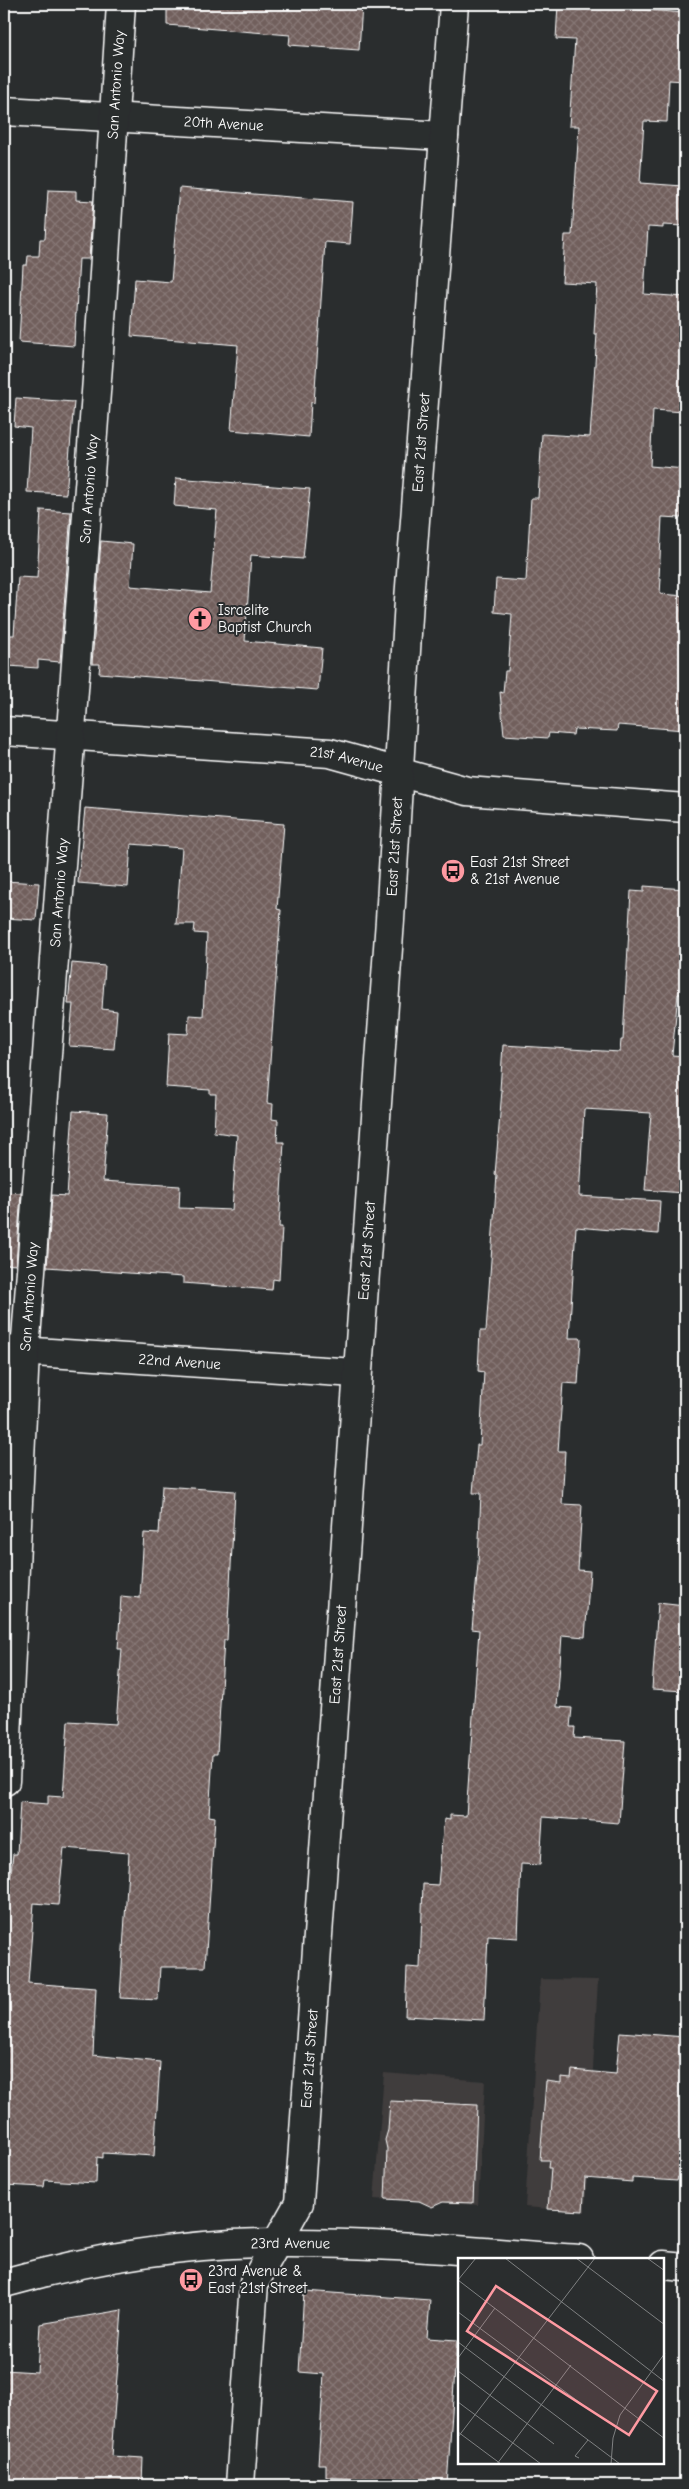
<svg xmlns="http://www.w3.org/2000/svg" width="689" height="2489" viewBox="0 0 689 2489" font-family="'Comic Neue',sans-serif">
	<defs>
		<pattern id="building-cross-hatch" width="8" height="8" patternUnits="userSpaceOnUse" patternTransform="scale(1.25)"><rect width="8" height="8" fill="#715f5c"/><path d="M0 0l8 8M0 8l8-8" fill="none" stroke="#867774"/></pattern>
	</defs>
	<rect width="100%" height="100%" fill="#2a2d2e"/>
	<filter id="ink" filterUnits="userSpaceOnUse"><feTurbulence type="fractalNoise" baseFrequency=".02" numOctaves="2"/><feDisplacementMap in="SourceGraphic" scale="10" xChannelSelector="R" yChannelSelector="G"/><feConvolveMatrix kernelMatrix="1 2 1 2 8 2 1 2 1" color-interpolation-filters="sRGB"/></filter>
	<g filter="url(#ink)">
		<g fill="#3f3c3c">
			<polygon points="540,1979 598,1980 585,2212 525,2207"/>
			<polygon points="384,2073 485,2081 478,2205 374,2199"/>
		</g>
		<g fill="url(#building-cross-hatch)" stroke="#fff">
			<polygon points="167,4 362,4 359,50 289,45 290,35 167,25"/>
			<polygon points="558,4 624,5 623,8 685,13 685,81 669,80 667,122 644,121 640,183 683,186 683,191 685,192 685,226 663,225 663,228 648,227 644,294 685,297 685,412 653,410 650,466 685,469 681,518 662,517 659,578 661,578 660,594 685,596 685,730 618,725 617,731 574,729 573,735 549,733 548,738 504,735 500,692 503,693 505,671 508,671 512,614 494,612 496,579 526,581 531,498 538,498 542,434 590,437 597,334 594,334 597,284 562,282 565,235 572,235 579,126 569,126 575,40 556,39"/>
			<polygon points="179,188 353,202 350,244 325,242 314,403 311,402 309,437 231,430 238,345 131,336 135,279 171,282"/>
			<polygon points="48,190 76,191 76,200 93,201 89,259 79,259 74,346 19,342 23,265 27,265 28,256 39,256 40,239 45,239"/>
			<polygon points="16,398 74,402 66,494 27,492 31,428 14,426"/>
			<polygon points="176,478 310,489 303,559 251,555 245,641 322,648 318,690 99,673 100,664 92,664 101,541 133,544 130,586 210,593 217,510 174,506"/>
			<polygon points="41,510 71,512 60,662 38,660 38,668 8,666 10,635 14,635 18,577 37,578"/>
			<polygon points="85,808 284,824 277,909 281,910 267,1103 273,1104 272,1119 278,1120 277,1142 284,1142 279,1227 282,1227 279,1280 273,1279 272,1290 183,1283 183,1277 47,1267 52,1195 67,1196 73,1111 108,1113 103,1181 180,1186 179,1208 232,1210 237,1135 214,1132 216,1094 210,1094 210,1090 166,1087 169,1033 188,1034 189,1015 203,1016 207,934 194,933 195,924 176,924 182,848 131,844 128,887 78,883"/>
			<polygon points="4,881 39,883 36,920 4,918"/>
			<polygon points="644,886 685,889 685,994 678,994 672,1055 685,1056 685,1159 683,1193 645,1190 651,1113 584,1109 579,1196 660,1201 658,1234 576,1227 569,1338 581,1338 578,1384 563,1383 558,1451 565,1451 562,1504 582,1505 578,1570 590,1571 585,1637 562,1635 557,1707 572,1708 570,1727 575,1727 574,1738 625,1741 619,1823 543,1817 540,1865 521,1864 518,1938 488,1936 484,2020 405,2016 407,1967 420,1968 423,1884 438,1885 444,1819 450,1820 450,1815 466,1816 479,1630 472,1629 478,1564 481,1493 473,1493 477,1445 480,1445 484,1372 478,1371 480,1331 486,1331 497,1175 495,1175 502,1090 500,1090 503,1045 620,1052 621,1040 623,1040 631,891 644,892"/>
			<polygon points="72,963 105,966 102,1009 117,1011 114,1049 69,1046 73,1004 68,1004"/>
			<polygon points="4,1192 21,1193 16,1265 4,1264"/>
			<polygon points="162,1486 235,1491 227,1640 224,1640 217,1754 213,1754 209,1816 215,1817 205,1967 160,1967 158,2000 120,1998 129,1853 64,1848 58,1905 34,1903 28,1983 96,1988 93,2055 160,2062 154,2156 103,2153 103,2158 97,2157 96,2183 45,2180 44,2187 4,2185 4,2058 6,2025 4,2024 4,1931 13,1854 17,1854 20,1802 48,1804 48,1796 63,1797 68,1721 116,1724 122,1649 118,1649 121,1596 140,1598 144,1533 159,1534"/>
			<polygon points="658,1603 685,1606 685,1691 652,1689"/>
			<polygon points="620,2032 685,2037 685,2178 678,2177 677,2181 632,2178 632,2182 585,2178 583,2211 548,2209 551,2168 548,2168 549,2160 540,2160 546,2081 561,2083 561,2077 571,2078 572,2070 616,2074"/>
			<polygon points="390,2101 477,2105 473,2203 443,2202 432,2207 419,2201 385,2199 387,2149 385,2140 388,2130"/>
			<polygon points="304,2291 430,2300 427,2338 457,2340 447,2485 412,2485 413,2483 326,2477 326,2464 318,2464 324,2374 299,2372"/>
			<polygon points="122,2310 111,2456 143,2458 142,2485 4,2485 4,2370 37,2372 40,2324"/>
		</g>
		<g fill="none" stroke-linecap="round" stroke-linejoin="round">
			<g stroke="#fff" stroke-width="31">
				<g id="minor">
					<path id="s1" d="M4,111L444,136"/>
					<path id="s2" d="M4,731L330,753L467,791L685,808"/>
					<path id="s3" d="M4,1350L356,1373"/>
					<path id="s4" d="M5,1781L25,1352L99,352L121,4"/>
					<polyline points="663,2265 685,2267"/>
					<path id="s5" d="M4,2283C90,2259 186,2243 276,2243C377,2242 478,2252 579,2259"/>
					<path id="s6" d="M240,2485L254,2283L299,2203L390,920L409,600L454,4"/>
				</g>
			</g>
			<use href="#minor" stroke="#2a2d2e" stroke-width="28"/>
		</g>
	</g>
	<defs>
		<g id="church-disc" transform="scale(1.25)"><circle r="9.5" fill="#ff9aa2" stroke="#2a2d2e"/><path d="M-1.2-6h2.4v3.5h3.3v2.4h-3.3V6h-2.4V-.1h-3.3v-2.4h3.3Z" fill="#111"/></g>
		<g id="bus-disc" transform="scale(1.25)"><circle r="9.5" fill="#ff9aa2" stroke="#2a2d2e"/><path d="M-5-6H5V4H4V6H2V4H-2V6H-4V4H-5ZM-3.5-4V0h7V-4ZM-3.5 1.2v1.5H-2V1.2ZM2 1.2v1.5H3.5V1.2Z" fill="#111"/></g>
	</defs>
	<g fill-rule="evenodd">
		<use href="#church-disc" x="200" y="619"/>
		<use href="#bus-disc" x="453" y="871"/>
		<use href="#bus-disc" x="191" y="2280"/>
	</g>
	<g text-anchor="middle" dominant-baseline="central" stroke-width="4" stroke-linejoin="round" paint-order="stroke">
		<g font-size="15" fill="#fff" stroke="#2a2d2e">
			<text stroke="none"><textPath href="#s4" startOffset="1700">San Antonio Way</textPath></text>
			<text stroke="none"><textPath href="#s1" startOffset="220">20th Avenue</textPath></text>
			<text stroke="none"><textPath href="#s6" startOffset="2059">East 21st Street</textPath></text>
			<text stroke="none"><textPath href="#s4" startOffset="1295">San Antonio Way</textPath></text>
			<text stroke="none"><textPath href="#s2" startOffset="344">21st Avenue</textPath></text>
			<text stroke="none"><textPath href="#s6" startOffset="1654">East 21st Street</textPath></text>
			<text stroke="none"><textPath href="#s4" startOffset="890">San Antonio Way</textPath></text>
			<text stroke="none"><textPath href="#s6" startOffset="1249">East 21st Street</textPath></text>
			<text stroke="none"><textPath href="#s4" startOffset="485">San Antonio Way</textPath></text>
			<text stroke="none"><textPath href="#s3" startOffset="176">22nd Avenue</textPath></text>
			<text stroke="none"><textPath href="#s6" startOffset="844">East 21st Street</textPath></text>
			<text stroke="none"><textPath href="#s6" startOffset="439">East 21st Street</textPath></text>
			<text stroke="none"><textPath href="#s5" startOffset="290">23rd Avenue</textPath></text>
		</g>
		<g font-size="15" fill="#fff" stroke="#2a2d2e" text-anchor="start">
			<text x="218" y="610">Israelite<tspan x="218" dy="17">Baptist Church</tspan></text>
			<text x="470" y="862">East 21st Street<tspan x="470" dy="17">&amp; 21st Avenue</tspan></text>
			<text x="208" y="2271">23rd Avenue &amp;<tspan x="208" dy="17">East 21st Street</tspan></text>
		</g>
	</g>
	<g transform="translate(458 2258)">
		<rect width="206" height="206" fill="#2a2d2e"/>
		<path fill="none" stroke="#7f8182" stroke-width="1" d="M47,0L207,124M118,0L207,67M189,0L207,13M0,22L207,181M0,22L18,0M0,54L125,147M0,84L162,206M0,100L37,50M0,113L96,186M0,144L83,206M0,174L43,206M0,179L137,0M121,200L117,198L130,182M39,206L113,107M153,206L155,180L162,157L207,95"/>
		<path fill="#ff9aa2" fill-opacity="0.15" stroke="#ff9aa2" stroke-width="2.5" d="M38,28L199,133L171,177L9,73Z"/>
		<rect width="206" height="206" fill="none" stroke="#fff" stroke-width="2.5"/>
	</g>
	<rect width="689" height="2489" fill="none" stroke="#2a2d2e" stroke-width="20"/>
	<rect x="10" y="10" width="669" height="2469" fill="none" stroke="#fff" stroke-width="2" filter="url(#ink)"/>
</svg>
